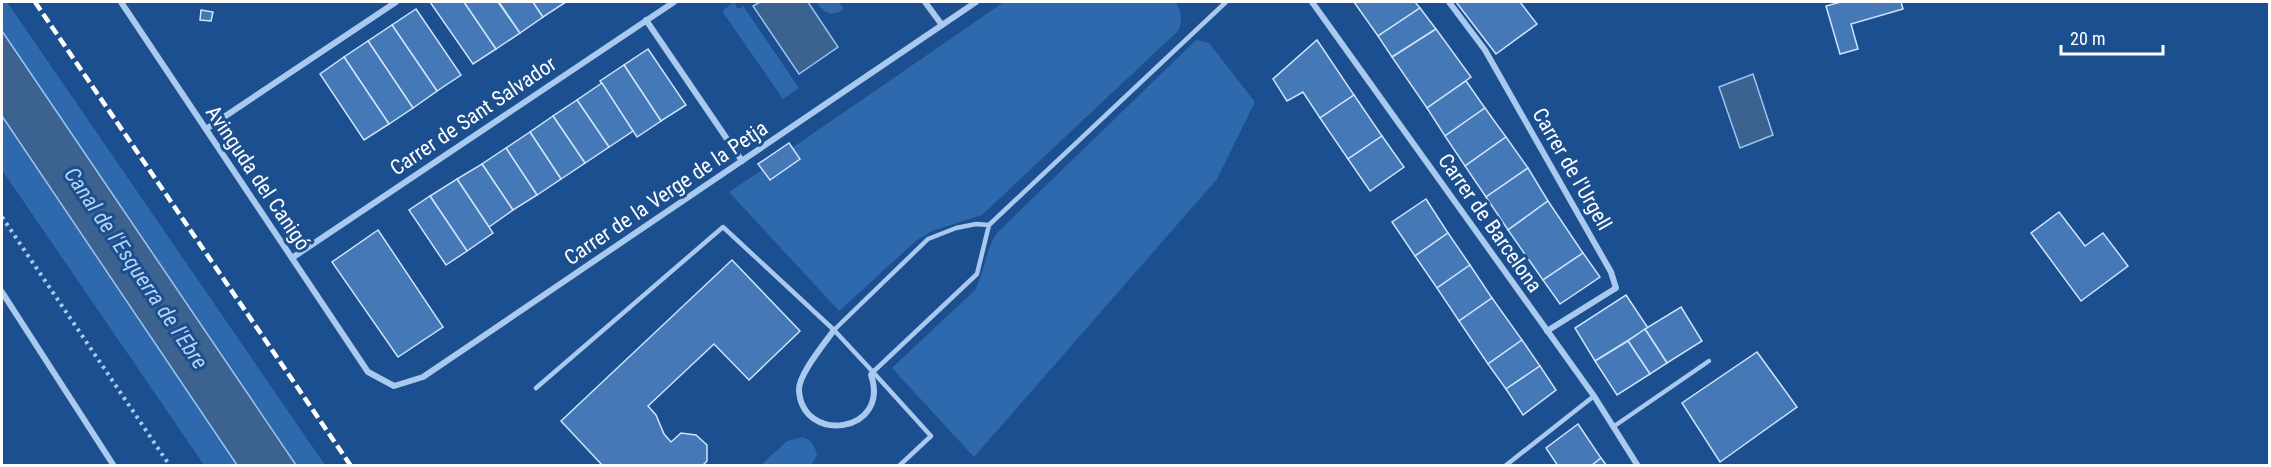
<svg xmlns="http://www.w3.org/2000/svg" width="2271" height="467" viewBox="0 0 2271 467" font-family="'Roboto Condensed',sans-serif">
	<rect width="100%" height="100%" fill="#1b4f8f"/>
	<g fill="#2e69ad">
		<polygon points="2,2 7,2 325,465 296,465 2,31"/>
		<polygon points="734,2 738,9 743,6 799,88 783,99 722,11"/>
		<path d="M816,2H839L844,9C831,18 824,13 816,2Z"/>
		<path d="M1004,2H1175C1182,10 1182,20 1179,30L982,215L932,231L917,240L839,311L729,192L762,170L770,180L800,160L792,148Z"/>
		<path d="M1196,40L1209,43L1255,102L1217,179L974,457L892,368L975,290C985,271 985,251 997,233Z"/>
		<polygon points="2,116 237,465 204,465 2,170"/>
		<path d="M802,437C812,440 814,445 817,455L811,465H761L787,441Z"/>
	</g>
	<g fill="#3c6290" stroke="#9cc4f0" stroke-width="1.5">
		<polygon points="760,2 808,2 838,47 799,74 753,6"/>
		<polygon points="2,31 296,465 237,465 2,116"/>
		<polygon points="1753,74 1773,135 1740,148 1719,87"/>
	</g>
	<g fill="#4478b7" stroke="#cfe3fa" stroke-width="1.5">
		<polygon points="430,2 464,2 496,49 473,64"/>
		<polygon points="464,2 498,2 520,33 496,49"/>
		<polygon points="499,2 533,2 543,17 520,33"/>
		<polygon points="533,2 566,2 543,17"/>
		<polygon points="1354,2 1415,2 1420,8 1378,36"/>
		<polygon points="1456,2 1520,2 1537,24 1496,54"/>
		<polygon points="1841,2 1901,2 1903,9 1851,24 1858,49 1840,54 1826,6"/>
		<polygon points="1420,8 1436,29 1392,57 1378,36"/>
		<polygon points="416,9 461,75 437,91 392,25"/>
		<polygon points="201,10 213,12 211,21 200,20"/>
		<polygon points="392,25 437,91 413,108 368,41"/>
		<polygon points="1436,29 1471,77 1427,108 1392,57"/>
		<polygon points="1317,40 1354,95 1320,118 1303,92 1287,101 1273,79"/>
		<polygon points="368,41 413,108 389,124 344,57"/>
		<polygon points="648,49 686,105 661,121 624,65"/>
		<polygon points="344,57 389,124 364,140 320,74"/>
		<polygon points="624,65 661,121 637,137 600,81"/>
		<polygon points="1466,81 1485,108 1445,136 1427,108"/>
		<polygon points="602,83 633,131 609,147 577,100"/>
		<polygon points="1354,95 1382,136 1348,159 1320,118"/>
		<polygon points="577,100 609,147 585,163 553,116"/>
		<polygon points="1485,108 1506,137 1465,166 1445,136"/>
		<polygon points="553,116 585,163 561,179 530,132"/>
		<polygon points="530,132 561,179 537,195 506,148"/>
		<polygon points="1382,136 1404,167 1370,191 1348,159"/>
		<polygon points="1506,137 1528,168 1486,197 1465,166"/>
		<polygon points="789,143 800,159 770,180 758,164"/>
		<polygon points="506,148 537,195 513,210 482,164"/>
		<polygon points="482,164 513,210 489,227 457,179"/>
		<polygon points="1528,168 1548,201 1508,230 1486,197"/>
		<polygon points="457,179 493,233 467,251 430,196"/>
		<polygon points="430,196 467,251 446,265 409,210"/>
		<polygon points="1426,199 1448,233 1415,256 1392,222"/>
		<polygon points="1548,201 1583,253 1543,280 1508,230"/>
		<polygon points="2059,212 2085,246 2103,233 2128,266 2081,301 2031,233"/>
		<polygon points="378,230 443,327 398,357 332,262"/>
		<polygon points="1448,233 1470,265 1437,288 1415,256"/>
		<polygon points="1583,253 1600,277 1560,304 1543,280"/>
		<polygon points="732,260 800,331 749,380 714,344 648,406 656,415 664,434 671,442 681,433 696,435 707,445 707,461 702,466 603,466 561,421"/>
		<polygon points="1470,265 1492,298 1459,321 1437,288"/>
		<polygon points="1626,295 1648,328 1595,361 1575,328"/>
		<polygon points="1492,298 1522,340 1488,364 1459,321"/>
		<polygon points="1681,307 1702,341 1667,363 1645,329"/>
		<polygon points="1645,329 1667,363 1650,374 1628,341"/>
		<polygon points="1522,340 1540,366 1506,389 1488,364"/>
		<polygon points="1628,341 1650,374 1617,395 1595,361"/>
		<polygon points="1757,352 1797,407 1720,462 1682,403"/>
		<polygon points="1540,366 1556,390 1523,415 1506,389"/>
		<polygon points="1578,424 1601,458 1591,466 1558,466 1546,448"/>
		<polygon points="1601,458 1607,466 1591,466"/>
	</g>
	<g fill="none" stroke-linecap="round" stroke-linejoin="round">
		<polyline stroke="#a9c9ee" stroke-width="4" stroke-dasharray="3 4.5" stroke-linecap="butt" points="2,217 170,466"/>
		<g stroke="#a9c9ee" stroke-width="4.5">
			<polyline points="989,225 977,274 873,372 834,330 928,239 956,228 976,224 989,225 1226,2"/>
			<polyline points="873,372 931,436 899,466"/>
			<polyline points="536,388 723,227 834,330"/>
			<polyline points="1613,427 1709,361"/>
			<polyline points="1505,466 1594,396"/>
		</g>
		<g stroke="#a9c9ee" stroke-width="6">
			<polyline points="121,2 368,372 394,386 423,377 976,2"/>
			<polyline points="925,2 942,25"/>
			<polyline points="1312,2 1594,396 1638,466"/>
			<polyline points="1449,2 1485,50 1611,272 1616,288 1547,331"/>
			<polyline points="646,20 742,161"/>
			<polyline points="206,129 396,2"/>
			<polyline points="292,258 674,2"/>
			<polyline points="2,292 114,466"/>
			<path d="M834,330C825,343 798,375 799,390C802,445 891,433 871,375L873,372"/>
		</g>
		<polyline stroke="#fff" stroke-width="4.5" stroke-dasharray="10 4.5" stroke-linecap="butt" points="35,2 351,466"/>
	</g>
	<g text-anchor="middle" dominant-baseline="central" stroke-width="6" stroke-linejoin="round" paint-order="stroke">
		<g font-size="21" fill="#fff" stroke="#1b4f8f">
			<text transform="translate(473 116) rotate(-34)">Carrer de Sant Salvador</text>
			<text transform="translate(1572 169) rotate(60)">Carrer de l'Urgell</text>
			<text transform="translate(258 178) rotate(56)">Avinguda del Canigó</text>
			<text transform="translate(666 193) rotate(-34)">Carrer de la Verge de la Petja</text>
			<text transform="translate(1490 223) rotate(55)">Carrer de Barcelona</text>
		</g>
		<g font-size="22" font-style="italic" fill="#b5d3f5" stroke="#1b4f8f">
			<text transform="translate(136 268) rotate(56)">Canal de l'Esquerra de l'Ebre</text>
		</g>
	</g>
	<rect width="2271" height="467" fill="none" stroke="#ffffff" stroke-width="6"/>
	<path d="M2061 45v9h102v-9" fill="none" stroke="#ffffff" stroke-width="3"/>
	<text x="2070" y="45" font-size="18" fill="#ffffff" stroke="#1b4f8f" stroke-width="4.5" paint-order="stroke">20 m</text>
</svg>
